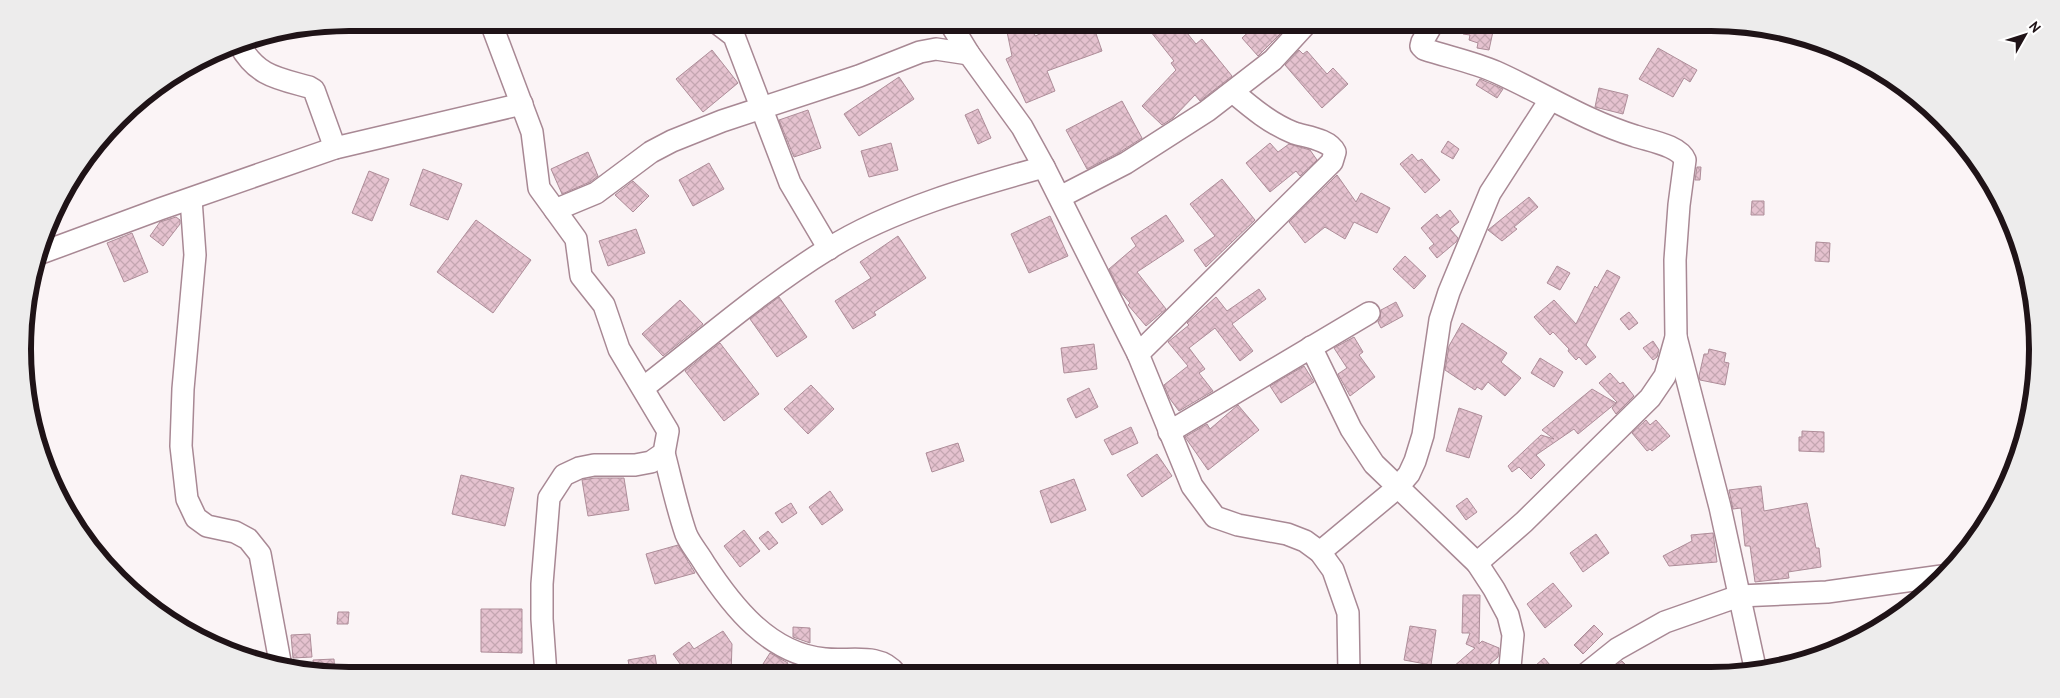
<svg xmlns="http://www.w3.org/2000/svg" width="2060" height="698" viewBox="0 0 2060 698" font-family="'PT Sans',sans-serif">
	<defs>
		<pattern id="building-cross-hatch" width="8" height="8" patternUnits="userSpaceOnUse" patternTransform="scale(1.25)"><rect width="8" height="8" fill="#e5c2cf"/><path d="M0 0l8 8M0 8l8-8" fill="none" stroke="#c4a6b1"/></pattern>
	</defs>
	<rect width="100%" height="100%" fill="#fbf4f6"/>
	<g fill="url(#building-cross-hatch)" stroke="#ae8d99">
		<polygon points="1005,22 1032,22 1035,36 1070,22 1092,22 1102,51 1047,71 1055,91 1026,103 1006,59 1012,56"/>
		<polygon points="1143,22 1178,22 1196,44 1202,39 1232,76 1200,101 1195,95 1173,118 1162,125 1142,106 1176,70 1171,63 1174,61"/>
		<polygon points="1259,22 1275,22 1283,31 1258,56 1242,38"/>
		<polygon points="1466,22 1495,22 1489,50 1477,48 1478,43 1469,40 1470,35 1463,34"/>
		<polygon points="1658,48 1697,70 1690,82 1684,78 1673,97 1639,79"/>
		<polygon points="712,50 738,83 703,112 676,79"/>
		<polygon points="1299,50 1303,54 1307,51 1327,74 1333,68 1348,84 1322,108 1285,65"/>
		<polygon points="899,77 914,99 859,136 844,114"/>
		<polygon points="1480,79 1503,89 1497,98 1476,85"/>
		<polygon points="1599,88 1628,95 1623,114 1595,107"/>
		<polygon points="1122,101 1142,138 1120,152 1087,169 1066,130"/>
		<polygon points="978,109 991,138 978,144 965,115"/>
		<polygon points="808,110 821,148 794,157 779,120"/>
		<polygon points="1448,141 1459,149 1453,159 1441,152"/>
		<polygon points="891,143 898,170 869,177 861,151"/>
		<polygon points="1270,143 1278,152 1289,144 1310,150 1317,160 1300,176 1296,171 1270,192 1246,163"/>
		<polygon points="588,152 598,176 590,182 562,194 551,169"/>
		<polygon points="1412,154 1418,161 1422,159 1440,180 1425,193 1400,164"/>
		<polygon points="709,163 724,189 693,206 679,180"/>
		<polygon points="1697,167 1701,167 1700,180 1695,180"/>
		<polygon points="423,169 462,184 448,220 410,205"/>
		<polygon points="369,171 389,179 372,221 352,213"/>
		<polygon points="1337,175 1356,202 1361,193 1390,208 1377,233 1354,222 1345,239 1325,227 1305,243 1289,222"/>
		<polygon points="1222,179 1255,220 1206,267 1194,250 1215,236 1190,204"/>
		<polygon points="633,181 649,196 633,212 615,195"/>
		<polygon points="1529,197 1538,207 1514,227 1517,229 1502,241 1488,230"/>
		<polygon points="1752,201 1764,201 1764,215 1751,215"/>
		<polygon points="1450,210 1459,222 1450,229 1458,238 1456,242 1437,258 1429,248 1434,244 1421,228 1437,214 1440,218"/>
		<polygon points="1166,215 1184,241 1137,272 1166,309 1146,326 1128,305 1130,303 1120,291 1109,269 1136,246 1131,238"/>
		<polygon points="1050,216 1068,256 1029,273 1011,234"/>
		<polygon points="176,217 180,220 180,224 163,246 150,236 160,222"/>
		<polygon points="476,220 531,260 493,313 437,272"/>
		<polygon points="636,229 645,253 608,266 599,241"/>
		<polygon points="132,233 148,272 124,282 107,243"/>
		<polygon points="898,236 926,278 874,312 876,315 853,329 835,301 871,278 860,262"/>
		<polygon points="1816,242 1830,243 1829,262 1815,261"/>
		<polygon points="1405,256 1426,276 1414,289 1393,269"/>
		<polygon points="1557,266 1570,273 1560,290 1547,283"/>
		<polygon points="1607,270 1620,277 1586,345 1596,357 1586,365 1579,357 1576,360 1568,351 1569,349 1553,332 1550,335 1534,317 1554,300 1576,324 1595,286 1597,288"/>
		<polygon points="1259,289 1266,299 1232,324 1253,351 1240,361 1215,328 1189,348 1205,369 1199,373 1213,391 1179,411 1170,399 1164,385 1188,366 1168,342 1189,325 1187,323 1216,297 1227,311"/>
		<polygon points="779,297 807,337 777,357 750,319"/>
		<polygon points="680,300 703,324 663,356 642,334"/>
		<polygon points="1396,302 1403,316 1381,328 1378,322 1380,319 1381,310"/>
		<polygon points="1629,312 1638,323 1629,330 1620,319"/>
		<polygon points="1462,323 1507,353 1501,362 1521,378 1505,396 1488,382 1482,390 1477,387 1475,390 1445,370 1449,346"/>
		<polygon points="1354,337 1363,352 1359,355 1375,377 1350,396 1338,374 1347,368 1334,348"/>
		<polygon points="1653,341 1659,350 1657,357 1653,360 1643,348"/>
		<polygon points="720,343 759,394 724,421 685,371"/>
		<polygon points="1094,344 1097,369 1064,373 1061,348"/>
		<polygon points="1709,349 1726,353 1724,362 1729,363 1725,385 1700,380 1699,376 1704,354 1708,354"/>
		<polygon points="1540,358 1563,372 1554,387 1531,373"/>
		<polygon points="1304,366 1314,382 1281,403 1270,386"/>
		<polygon points="1610,373 1620,384 1623,382 1634,396 1616,414 1612,408 1617,402 1599,383"/>
		<polygon points="811,385 834,409 808,434 784,409"/>
		<polygon points="1089,388 1098,407 1076,418 1067,399"/>
		<polygon points="1592,389 1616,403 1578,434 1574,429 1536,455 1545,465 1531,479 1519,467 1512,472 1508,466 1541,435 1554,439 1542,430"/>
		<polygon points="1238,405 1259,430 1208,470 1185,437 1207,424 1210,429"/>
		<polygon points="1459,408 1482,416 1469,458 1446,451"/>
		<polygon points="1646,420 1650,425 1656,420 1670,436 1652,451 1650,449 1647,451 1632,433"/>
		<polygon points="1131,427 1138,443 1112,455 1104,440"/>
		<polygon points="1802,431 1824,432 1824,452 1799,451 1799,437 1802,437"/>
		<polygon points="958,443 964,461 932,472 926,453"/>
		<polygon points="1157,454 1172,476 1142,497 1127,475"/>
		<polygon points="461,475 514,488 505,526 452,514"/>
		<polygon points="595,478 624,478 629,510 588,516 582,480"/>
		<polygon points="1074,479 1086,510 1051,523 1040,491"/>
		<polygon points="1761,486 1764,511 1807,503 1816,548 1819,548 1821,567 1788,572 1789,578 1755,582 1750,546 1745,546 1741,508 1733,509 1729,490"/>
		<polygon points="830,491 843,510 822,525 809,507"/>
		<polygon points="1467,498 1477,512 1466,520 1456,506"/>
		<polygon points="791,503 797,513 782,523 775,513"/>
		<polygon points="744,530 760,551 740,567 724,546"/>
		<polygon points="768,531 778,543 769,550 759,538"/>
		<polygon points="1713,533 1717,562 1669,566 1663,556 1692,541 1691,535"/>
		<polygon points="1596,534 1609,553 1583,572 1570,553"/>
		<polygon points="678,545 695,573 655,584 646,554"/>
		<polygon points="1553,583 1572,606 1545,628 1527,604"/>
		<polygon points="1463,595 1480,595 1479,644 1482,641 1499,648 1498,657 1480,673 1446,673 1475,648 1466,644 1470,633 1462,633"/>
		<polygon points="481,609 522,609 522,653 481,652"/>
		<polygon points="338,612 349,612 348,624 337,624"/>
		<polygon points="1594,625 1603,634 1583,654 1574,645"/>
		<polygon points="1410,626 1436,630 1431,665 1404,660"/>
		<polygon points="793,627 810,628 810,643 793,637"/>
		<polygon points="723,631 732,644 731,675 712,675 705,666 693,675 688,675 673,654 689,642 694,649"/>
		<polygon points="310,634 312,657 293,658 291,635"/>
		<polygon points="770,653 788,663 781,675 756,675"/>
		<polygon points="655,655 658,675 631,675 628,660"/>
		<polygon points="1544,658 1557,673 1541,673 1535,666"/>
		<polygon points="334,659 335,674 314,671 313,660"/>
		<polygon points="1622,661 1634,673 1607,673"/>
	</g>
	<g fill="none" stroke-linecap="round" stroke-linejoin="round">
		<g stroke="#a88894" stroke-width="24">
			<g id="minor">
				<polyline points="491,23 532,132 539,188 576,239 581,276 604,305 619,349 668,431 664,453 651,462 635,465 594,465 579,468 564,475 549,498 542,584 542,619 546,675"/>
				<polyline points="717,23 734,36 790,183 829,249"/>
				<polyline points="950,23 969,54 1022,127 1044,167 1138,354 1192,486 1215,517 1238,525 1287,534 1305,541 1320,552 1333,570 1348,613 1349,674"/>
				<path d="M1433,23L1422,42L1421,46L1424,49C1448,57 1473,62 1496,72C1543,93 1586,121 1635,136C1649,141 1679,145 1685,160L1679,205L1675,260L1676,337L1665,376L1650,398L1524,522L1477,563"/>
				<path d="M239,44C257,76 276,78 309,87L314,90L335,148"/>
				<polyline points="1060,197 1126,163 1207,111 1273,60 1307,23"/>
				<polyline points="191,199 195,255 183,389 181,446 187,499 196,518 207,526 235,532 248,539 260,554 281,667"/>
				<polyline points="555,210 596,193 651,152 672,141 722,121 859,76 920,52 936,49 969,54"/>
				<polyline points="41,253 160,209 335,148 522,104"/>
				<polyline points="1676,337 1720,507 1756,672"/>
				<polyline points="1311,347 1351,429 1374,464 1477,563 1494,589 1508,615 1513,635 1510,667 1507,673"/>
				<path d="M1138,354L1332,162L1335,152C1329,139 1306,137 1294,133C1271,124 1252,108 1233,92"/>
				<path d="M643,388C704,341 763,289 828,249C890,210 975,186 1044,167"/>
				<polyline points="1169,432 1369,313"/>
				<path d="M664,453C671,480 677,508 686,534C690,544 699,554 704,563C732,606 769,654 825,659C849,662 880,652 896,674"/>
				<polyline points="1320,552 1397,488 1409,474 1415,461 1423,435 1440,320 1449,292 1490,193 1550,100"/>
				<polyline points="1587,673 1617,649 1665,622 1739,596 1827,592 1942,576"/>
			</g>
		</g>
		<use href="#minor" stroke="#fff" stroke-width="21"/>
	</g>
	<path d="M0 0H2060V698H0ZM349 31H1711A318 318 0 0 1 2029 349V349A318 318 0 0 1 1711 667H349A318 318 0 0 1 31 349V349A318 318 0 0 1 349 31Z" fill="#edecec" fill-rule="evenodd"/>
	<path fill="none" stroke="#1f1317" stroke-width="6" d="M349 31H1711A318 318 0 0 1 2029 349V349A318 318 0 0 1 1711 667H349A318 318 0 0 1 31 349V349A318 318 0 0 1 349 31Z"/>
	<g transform="translate(2025 35) rotate(51)" stroke="#ffffff" stroke-width="4" paint-order="stroke">
	<path d="M0-4L9 19L0 12L-9 19Z" fill="#1f1317"/>
	<text y="-8" font-size="14" font-weight="bold" text-anchor="middle" fill="#1f1317">N</text>
	</g>
</svg>
